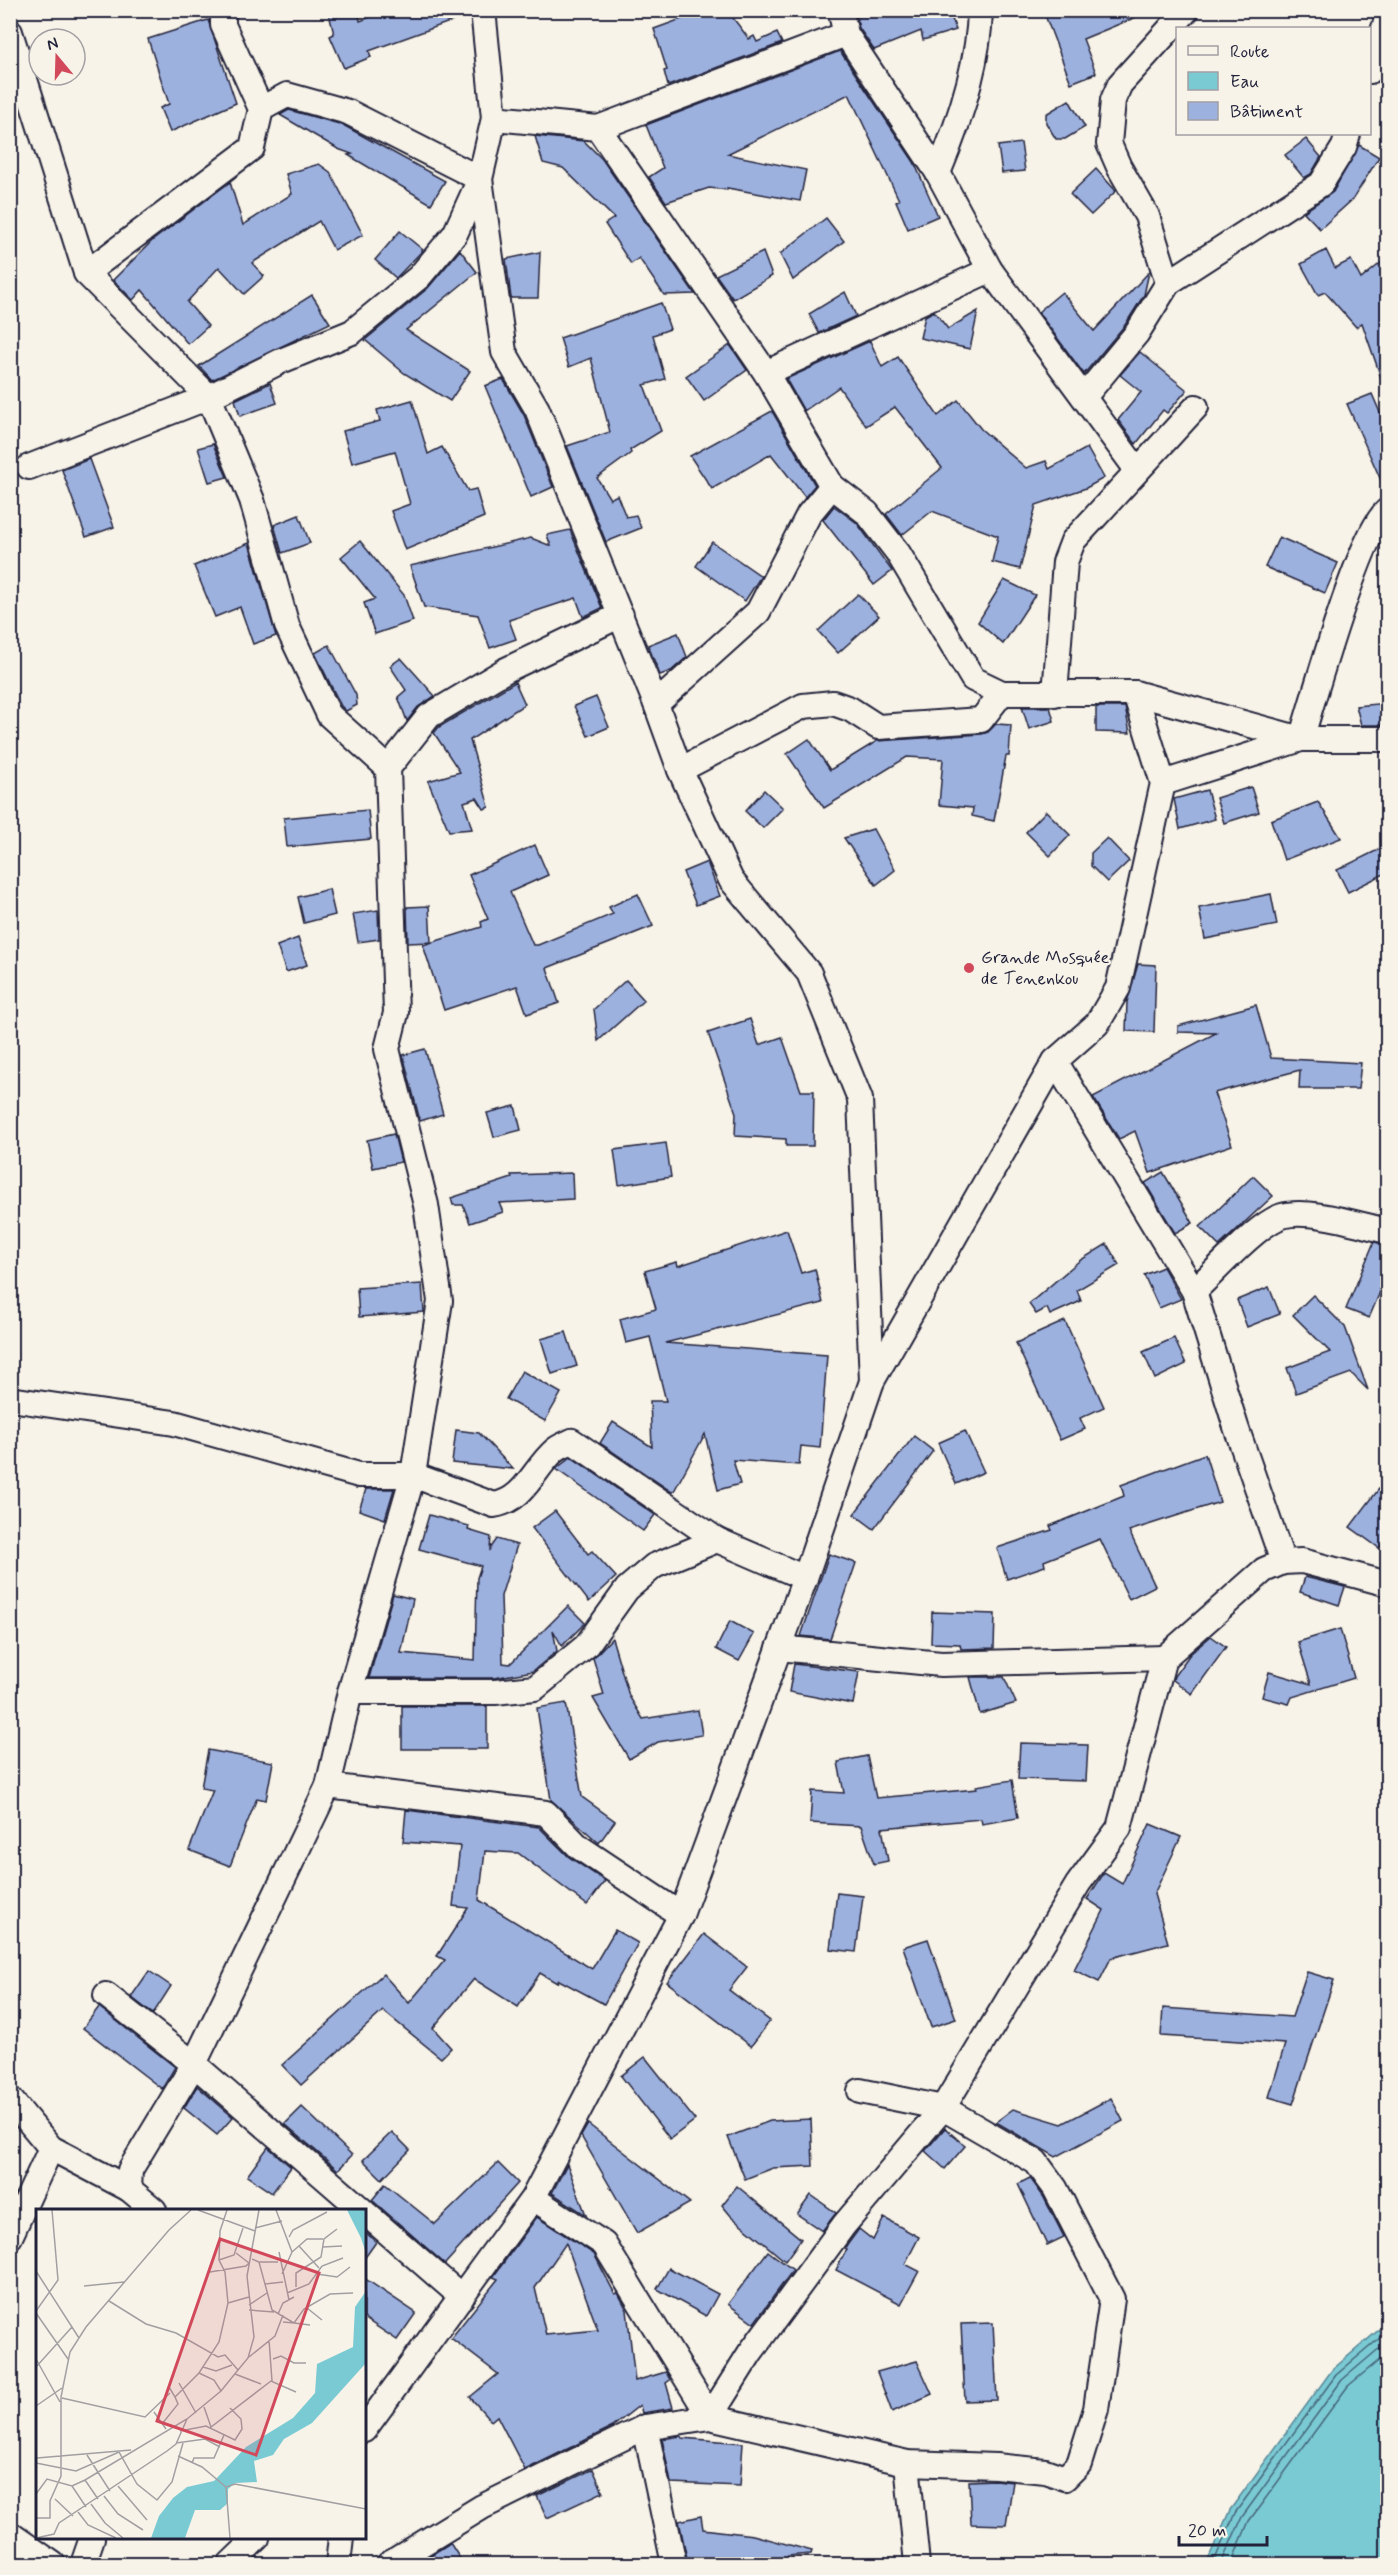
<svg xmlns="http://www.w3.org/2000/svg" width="1398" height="2575" viewBox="0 0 1398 2575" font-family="Mynerve,sans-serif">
	<rect width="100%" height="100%" fill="#f7f3e8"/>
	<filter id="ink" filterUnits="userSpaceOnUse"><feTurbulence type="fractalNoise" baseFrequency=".0167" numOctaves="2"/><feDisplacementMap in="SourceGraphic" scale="12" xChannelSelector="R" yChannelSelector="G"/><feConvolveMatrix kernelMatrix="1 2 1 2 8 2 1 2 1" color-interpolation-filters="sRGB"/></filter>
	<g filter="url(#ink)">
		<polygon fill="#7acad4" stroke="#578797" stroke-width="1.5" points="1387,2323 1387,2564 1206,2564 1230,2510 1332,2370"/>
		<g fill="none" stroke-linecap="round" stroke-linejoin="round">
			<g stroke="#456578" stroke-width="1.5">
				<polyline points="1213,2564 1235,2513 1336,2375 1388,2331"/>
				<polyline points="1221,2564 1242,2517 1342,2380 1388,2341"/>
				<polyline points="1231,2564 1249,2521 1348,2386 1388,2353"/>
			</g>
		</g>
		<g fill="#9db1df" stroke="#22223b" stroke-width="1.5" fill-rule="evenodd">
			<polygon points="328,10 358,10 360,21 390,10 469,10 469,15 369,51 371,57 344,68 330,36 334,34"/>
			<polygon points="706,10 727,10 749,39 754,36 757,42 777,33 782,43 668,86 664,71 667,70 654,29"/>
			<polygon points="855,10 966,10 966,13 952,19 956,30 923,40 921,31 874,50 859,28"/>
			<polygon points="1043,10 1151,10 1151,11 1083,39 1096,73 1071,83"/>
			<polygon points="208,20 236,103 170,132 160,108 169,104 148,39"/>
			<polygon points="840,51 914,162 938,216 908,229 896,201 899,200 849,94 727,154 806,170 800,201 727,188 727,190 709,188 666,202 649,177 663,168 646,125"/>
			<polygon points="1069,100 1085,127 1065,139 1056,139 1046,123 1046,114"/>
			<polygon points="289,110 343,125 445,181 431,204 348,155 352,154 338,149 280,115"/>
			<polygon points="535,136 584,141 602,159 695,294 664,295 639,258 631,264 605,224 614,218 563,168 543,163"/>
			<polygon points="1306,139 1321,157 1311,174 1304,178 1285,155"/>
			<polygon points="1021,143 1025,171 1002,173 998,146"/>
			<polygon points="1359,145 1379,157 1353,199 1320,229 1304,212 1333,192"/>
			<polygon points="319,164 330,172 363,235 334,250 319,221 252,263 264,276 244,294 219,267 187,302 208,326 188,344 142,290 133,300 113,280 152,241 230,182 243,225 292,194 286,174"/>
			<polygon points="1096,169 1116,191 1091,215 1070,194"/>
			<polygon points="826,218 844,241 793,280 780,254"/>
			<polygon points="400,231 423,250 396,278 375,260"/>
			<polygon points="460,250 477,272 406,330 470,371 450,401 404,373 365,340 428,288"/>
			<polygon points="1326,250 1335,268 1351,260 1361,279 1388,257 1388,385 1384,386 1362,323 1356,327 1325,292 1318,295 1301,264"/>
			<polygon points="540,252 538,298 511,298 506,259"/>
			<polygon points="763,252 772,276 733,299 716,275"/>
			<polygon points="1149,272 1144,295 1125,325 1084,374 1038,312 1062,292 1094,331"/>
			<polygon points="845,292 856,316 819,333 809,314"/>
			<polygon points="312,295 330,323 212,380 199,366"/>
			<polygon points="661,303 670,329 653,335 665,379 644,385 661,431 630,450 631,453 597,478 610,499 617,495 626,517 636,515 641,528 606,542 567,446 610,432 591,358 569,367 560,338"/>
			<polygon points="934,311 948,329 978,311 970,349 920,338 925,316"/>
			<polygon points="870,341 882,367 898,357 938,416 958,400 981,429 1026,468 1046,461 1049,469 1087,448 1104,478 1086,488 1036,505 1020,569 992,562 998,536 932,511 902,535 886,514 942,468 895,407 866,426 839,387 804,411 786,379"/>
			<polygon points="730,345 747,370 704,401 686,376"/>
			<polygon points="1140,352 1187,390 1167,413 1163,410 1136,444 1118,420 1141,392 1120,375"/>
			<polygon points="503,379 524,415 553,487 531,497 485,386"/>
			<polygon points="270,383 277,403 240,416 235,400"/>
			<polygon points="1372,394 1388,431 1388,496 1347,404"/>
			<polygon points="412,400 428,454 442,447 468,491 476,489 484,517 405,550 391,511 410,504 395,451 352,463 343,431 380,421 377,410"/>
			<polygon points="772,411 815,485 805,497 771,454 712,489 690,456"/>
			<polygon points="213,444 227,477 209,482 198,448"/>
			<polygon points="89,459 114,527 86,537 62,470"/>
			<polygon points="834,506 857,523 892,571 874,585 823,520"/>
			<polygon points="299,515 310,543 282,553 274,525"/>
			<polygon points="570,530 602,608 583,617 576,598 509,620 516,639 490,648 478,615 424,607 410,566 531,538 551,546 547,535"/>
			<polygon points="1279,537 1338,563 1325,593 1265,567"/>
			<polygon points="360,541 404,595 413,621 375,634 364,603 375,599 341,557"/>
			<polygon points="712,542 761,576 745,601 696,566"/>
			<polygon points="249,543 276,636 253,644 240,607 215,617 194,566"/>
			<polygon points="1004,580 1035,595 1003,644 978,622"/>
			<polygon points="858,594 879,616 838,653 818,631"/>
			<polygon points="678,633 687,657 671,671 660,675 648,645"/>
			<polygon points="329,645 356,695 357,705 346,711 341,706 315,653"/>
			<polygon points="401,658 435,696 418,707 407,721 398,697 406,690 390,666"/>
			<polygon points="515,682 525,704 470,740 489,807 484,809 477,798 464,802 472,829 449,831 428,781 460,772 434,733 439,727"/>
			<polygon points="596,697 609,727 588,736 574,706"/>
			<polygon points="1388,703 1388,725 1361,725 1356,706"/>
			<polygon points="1022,707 1050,707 1054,721 1029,729"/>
			<polygon points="1096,707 1125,707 1130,733 1096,732"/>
			<polygon points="996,724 1011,725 1009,756 1006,756 994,821 972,816 973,808 939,805 943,759 907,757 824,808 787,754 809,739 830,770 877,741 982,734 988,732"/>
			<polygon points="1251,787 1259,812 1224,823 1216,798"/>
			<polygon points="764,790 783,808 763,828 745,811"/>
			<polygon points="1207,790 1215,819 1180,829 1174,799"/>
			<polygon points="1318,802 1341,838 1284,860 1271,820"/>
			<polygon points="368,810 371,839 287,847 284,818"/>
			<polygon points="1046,811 1070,835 1050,856 1026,832"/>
			<polygon points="873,829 895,870 876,885 844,838"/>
			<polygon points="1107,838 1129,861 1107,882 1091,866 1091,853"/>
			<polygon points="535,845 548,875 510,892 533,945 538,945 613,914 609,907 638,894 653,926 547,968 559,1003 527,1014 517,986 444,1010 423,945 482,927 481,922 488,919 469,875"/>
			<polygon points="1388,845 1388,872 1348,892 1337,870"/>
			<polygon points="707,862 720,896 696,905 683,872"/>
			<polygon points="329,889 335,915 304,923 298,897"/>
			<polygon points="1271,894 1277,925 1205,939 1199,908"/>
			<polygon points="429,906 431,942 408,943 407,907"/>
			<polygon points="378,910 379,939 358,942 353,914"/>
			<polygon points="298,938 307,965 286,972 277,946"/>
			<polygon points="1138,964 1156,965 1154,1032 1126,1031 1127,1002"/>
			<polygon points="626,980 644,1000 598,1041 594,1009"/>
			<polygon points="1256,1005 1271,1058 1361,1063 1358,1089 1299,1089 1300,1070 1214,1093 1232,1145 1150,1173 1135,1131 1119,1139 1093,1097 1216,1033 1178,1032 1178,1026"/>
			<polygon points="750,1019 759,1045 782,1037 801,1091 814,1091 813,1146 786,1146 786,1139 735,1136 736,1113 708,1033"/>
			<polygon points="425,1049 443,1114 420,1121 403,1055"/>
			<polygon points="515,1106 521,1130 494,1137 487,1113"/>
			<polygon points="394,1134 401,1162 373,1168 367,1140"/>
			<polygon points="666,1143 671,1177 619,1185 614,1150"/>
			<polygon points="1163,1172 1193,1223 1175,1233 1145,1183"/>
			<polygon points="572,1173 573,1199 499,1203 503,1212 470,1223 463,1205 453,1205 451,1198 512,1178 511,1175"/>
			<polygon points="1253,1176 1273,1196 1219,1246 1200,1227"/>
			<polygon points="787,1230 801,1273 815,1269 823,1303 665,1343 827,1355 820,1448 801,1446 799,1465 733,1460 740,1484 718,1490 705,1434 674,1491 672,1492 600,1443 613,1422 652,1447 650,1401 666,1401 650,1337 626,1343 620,1319 656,1309 645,1271 677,1262 678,1266"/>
			<polygon points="1374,1242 1388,1245 1388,1273 1369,1318 1346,1309"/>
			<polygon points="1107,1244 1119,1265 1077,1290 1081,1301 1050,1315 1047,1308 1036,1314 1029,1304 1079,1261"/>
			<polygon points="1163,1267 1181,1299 1159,1308 1144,1275"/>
			<polygon points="422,1284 424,1312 359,1317 357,1288"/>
			<polygon points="1269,1287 1280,1314 1247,1327 1237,1300"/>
			<polygon points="1313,1295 1345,1327 1368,1390 1351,1373 1296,1393 1287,1368 1330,1352 1293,1315"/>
			<polygon points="1065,1321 1104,1407 1080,1418 1085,1429 1060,1440 1016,1343"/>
			<polygon points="566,1332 577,1366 552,1374 541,1339"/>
			<polygon points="1174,1338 1186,1364 1155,1379 1143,1352"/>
			<polygon points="522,1371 561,1393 545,1421 506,1399"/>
			<polygon points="456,1430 479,1433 513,1469 452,1463"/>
			<polygon points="965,1431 984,1472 956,1484 938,1443"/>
			<polygon points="914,1436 933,1451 874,1529 854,1514"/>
			<polygon points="1205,1454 1220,1502 1129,1531 1155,1586 1129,1599 1100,1539 1044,1561 1045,1566 1007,1579 997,1548 1052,1530 1050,1526 1124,1496 1121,1485"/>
			<polygon points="571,1457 655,1515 643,1531 556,1469"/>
			<polygon points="1388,1477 1388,1536 1379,1548 1350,1527"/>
			<polygon points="366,1489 394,1489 385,1519 359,1510"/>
			<polygon points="555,1511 588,1554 592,1551 616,1577 589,1602 532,1528"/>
			<polygon points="429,1515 469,1526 468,1530 491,1537 490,1549 497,1539 517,1545 501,1596 503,1663 510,1664 568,1606 585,1623 562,1646 553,1630 557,1651 533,1671 494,1678 369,1678 393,1594 413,1599 401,1653 475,1660 477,1578 481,1566 419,1549"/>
			<polygon points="829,1554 856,1563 830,1639 801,1636"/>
			<polygon points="1305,1577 1345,1587 1339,1605 1300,1592"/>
			<polygon points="932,1612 995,1614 994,1648 961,1649 960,1644 931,1643"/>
			<polygon points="730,1621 754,1634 739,1661 716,1649"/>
			<polygon points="1340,1629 1354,1678 1292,1697 1289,1704 1262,1697 1269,1672 1311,1684 1298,1642"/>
			<polygon points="1211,1636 1226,1647 1192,1694 1173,1680 1174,1676 1190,1654"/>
			<polygon points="612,1638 629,1696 643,1719 698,1710 702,1735 658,1742 629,1759 593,1698 604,1695 593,1658"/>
			<polygon points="794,1664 859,1672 853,1704 789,1692"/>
			<polygon points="970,1677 1004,1677 1016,1703 980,1714"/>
			<polygon points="566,1703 582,1797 615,1821 599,1843 551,1800 537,1708"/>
			<rect x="402" y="1706" width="85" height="43"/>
			<polygon points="1020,1743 1088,1745 1086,1781 1018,1779"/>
			<polygon points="208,1750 273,1762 266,1800 257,1798 230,1866 189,1850 213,1790 201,1788"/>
			<polygon points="867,1756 876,1798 977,1789 976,1786 1012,1780 1018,1818 982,1824 981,1819 882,1828 888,1861 874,1864 861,1826 810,1823 812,1791 844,1793 838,1762"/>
			<polygon points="406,1810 539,1827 569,1857 605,1881 587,1905 518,1853 485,1851 479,1900 592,1969 615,1930 638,1943 604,2004 559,1980 557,1983 540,1973 518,2007 474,1979 433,2028 451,2048 441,2058 383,2011 301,2085 282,2065 383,1974 409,2003 445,1960 437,1956 468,1908 453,1906 460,1846 403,1842"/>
			<polygon points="1150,1824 1181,1837 1154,1894 1168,1943 1111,1958 1099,1982 1074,1970 1104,1910 1087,1899 1104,1873 1122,1884"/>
			<polygon points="837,1893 863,1896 856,1952 830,1949"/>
			<polygon points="704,1934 747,1967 729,1990 770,2021 751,2046 667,1982"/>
			<polygon points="928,1939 956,2019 931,2027 903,1947"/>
			<polygon points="149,1971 171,1986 153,2014 131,1997"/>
			<polygon points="1307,1972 1334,1980 1293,2104 1269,2097 1285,2044 1161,2036 1163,2008 1292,2017"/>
			<polygon points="99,2007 175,2067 162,2089 83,2028"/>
			<polygon points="645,2057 695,2120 670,2139 621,2076"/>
			<polygon points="197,2086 233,2117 217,2135 184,2108"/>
			<polygon points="1111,2098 1123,2121 1056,2157 996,2122 1013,2109 1062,2124"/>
			<polygon points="302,2107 352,2155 338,2170 285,2124"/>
			<polygon points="811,2119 813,2166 773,2168 745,2179 728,2137 770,2121"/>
			<polygon points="588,2124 690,2203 637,2233 581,2136"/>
			<polygon points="945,2128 965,2146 945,2169 925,2151"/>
			<polygon points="392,2132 410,2150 382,2179 363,2160"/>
			<polygon points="268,2147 291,2167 272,2193 247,2176"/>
			<polygon points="498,2163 518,2183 445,2264 372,2200 385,2184 435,2224"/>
			<polygon points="567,2164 586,2215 552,2193"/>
			<polygon points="1030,2178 1043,2196 1064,2237 1047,2245 1018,2184"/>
			<polygon points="737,2186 801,2239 785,2261 731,2216 722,2205"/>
			<polygon points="811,2195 836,2213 822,2231 797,2214"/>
			<path d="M537,2217L594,2254L615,2294L618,2293L627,2310L635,2381L666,2372L670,2380L666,2383L673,2408L642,2413L640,2405L612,2427L525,2470L497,2416L491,2421L470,2397L498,2374L451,2338L498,2279L493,2277ZM566,2243L598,2330L546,2335L535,2288Z"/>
			<polygon points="884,2218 919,2237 905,2264 919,2271 901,2304 836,2270 847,2249 845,2248 859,2229 873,2240"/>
			<polygon points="364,2231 376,2242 364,2259"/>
			<polygon points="768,2251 793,2270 754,2323 728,2304"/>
			<polygon points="669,2268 718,2294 706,2316 657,2289"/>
			<polygon points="364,2278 416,2313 397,2340 364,2318"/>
			<polygon points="993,2323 997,2400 965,2401 961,2324"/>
			<polygon points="917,2361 932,2394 892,2412 877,2372"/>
			<polygon points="681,2436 682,2438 743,2443 740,2486 671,2483 662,2439"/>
			<polygon points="593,2469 603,2492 547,2518 537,2496"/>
			<polygon points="995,2480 1013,2482 1006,2525 971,2524 969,2481"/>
			<polygon points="701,2516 703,2529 753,2535 812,2551 811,2554 788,2556 786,2565 760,2565 762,2558 688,2563 679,2521"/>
			<polygon points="450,2543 464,2565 415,2565"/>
		</g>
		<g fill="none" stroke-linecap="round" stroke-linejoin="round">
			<g stroke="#22223b" stroke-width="28">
				<g id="minor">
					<polyline points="840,10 846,34 938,173 990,270 1137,470"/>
					<polyline points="10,32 86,273 209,397 252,500 287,626 329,715 388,768"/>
					<polyline points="1370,71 1386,22 1386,10"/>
					<polyline points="494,118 598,128 766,373 832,486 867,513 898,553 973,679 1002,693 1135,693 1301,739 1388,739"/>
					<polyline points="598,128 846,34"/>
					<path d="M938,173C959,123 979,65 980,10"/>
					<polyline points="86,273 252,148 261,109 223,25 223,10"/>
					<polyline points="1168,283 1147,216 1119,167 1109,144 1113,100 1120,84 1187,10"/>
					<polyline points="766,373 990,270"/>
					<polyline points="1084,397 1137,333 1168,283 1321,184 1344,147 1348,134"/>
					<polyline points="29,467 209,397 281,361 352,332 419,277 455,234 480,179 348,112 287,95 261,109"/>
					<polyline points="1055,694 1065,562 1073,541 1196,407"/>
					<polyline points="656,704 758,612 809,514 832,486"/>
					<polyline points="680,770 803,706 833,703 850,709 878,727 981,720 1002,693"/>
					<path d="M1163,783L1301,739C1314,698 1360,529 1388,510"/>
					<polyline points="1055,1061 1194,1291 1236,1427 1283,1562"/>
					<path d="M1194,1291C1215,1272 1257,1224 1282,1216C1308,1208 1360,1225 1388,1231"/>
					<polyline points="872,1381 1055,1061 1097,1024 1118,988 1163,783 1135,693"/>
					<path d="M10,1399L174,1423L359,1475H413L494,1505C525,1500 533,1469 555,1450C560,1446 566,1444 572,1441L717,1540L805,1578"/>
					<polyline points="779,1648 941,1664 1164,1658"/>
					<polyline points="350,1692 495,1692 535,1688 586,1646 627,1589 654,1566 717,1540"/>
					<polyline points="328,1786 546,1813 579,1847 681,1915"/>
					<polyline points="106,1995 194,2064 362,2210"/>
					<polyline points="10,2099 51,2148 129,2189 130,2170 194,2064 328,1786 350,1692 413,1475 440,1301 426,1205 387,1049 396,1013 388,768 429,716 506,670 621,615"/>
					<polyline points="129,2189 154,2210"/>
					<polyline points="533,2198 604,2244 710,2417 750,2353 844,2225 943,2108 1078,1884 1119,1828 1164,1658 1264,1570 1283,1562 1302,1561 1388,1584"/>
					<polyline points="364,2212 462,2297"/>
					<polyline points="10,2237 51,2148"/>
					<polyline points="645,2427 674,2564"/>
					<polyline points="364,2430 533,2198 681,1915 805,1578 872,1381 860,1099 809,973 731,880 680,770 656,704 537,409 504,352 480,179 494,118 483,10"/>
					<polyline points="907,2463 917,2564"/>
					<polyline points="10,2534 53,2564"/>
					<polyline points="83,2564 92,2538"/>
					<polyline points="230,2564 257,2538"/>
					<polyline points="338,2564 341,2538"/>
					<polyline points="389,2564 482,2507 645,2427 710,2417 907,2463 996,2466 1045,2471 1065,2478 1079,2464 1096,2409 1112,2299 1055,2188 1036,2162 943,2108 860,2091"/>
				</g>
			</g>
			<use href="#minor" stroke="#f7f3e8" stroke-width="24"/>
		</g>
	</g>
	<circle fill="#d1495b" stroke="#f7f3e8" stroke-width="2" cx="969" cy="968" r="6"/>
	<g text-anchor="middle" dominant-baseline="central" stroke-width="4.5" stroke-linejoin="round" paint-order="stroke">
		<g font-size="18" fill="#22223b" stroke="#f7f3e8" text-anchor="start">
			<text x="981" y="958">Grande Mosquée<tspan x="981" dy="21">de Tenenkou</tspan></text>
		</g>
	</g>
	<g transform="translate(36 2209)">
		<rect width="330" height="330" fill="#f7f3e8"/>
		<path d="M311,1H330V44L325,29ZM330,82V154L276,214L248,230L237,246L218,252L221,273L199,274L192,280V294L184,301H159L149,329H115L123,307L137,289L151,278L178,272L210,238L257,209L279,184L281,155L317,138L319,98Z" fill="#7acad4"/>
		<path fill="none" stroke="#a29fa3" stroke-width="1.5" d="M162,1L219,22M240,1L256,43L246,65M219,19L246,12M253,28L257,21L291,3M263,37L283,59M287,38L306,37M243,43L253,91M256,43L271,30H287M216,50L223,53L236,101L258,114L274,116M183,51L198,46L207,19M223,53H242M0,62L43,129M174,63L210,57L213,54L200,44M281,65L301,68L314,58M229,75L247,73M48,77L88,73M260,78V64L285,48L288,30L301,20M251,84L273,75L286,57L307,49M73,92L110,115L140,124L182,148L189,146L202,161M192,94L213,88M213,96L231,84M271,99L286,111M213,101L238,103M0,102L22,71L16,1M0,104L32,150M242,105L247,94L258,88M247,113L258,114L268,100L294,85L317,84M233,131L236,172M213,148L239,127L247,106M0,150L24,193M237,150L245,147L258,154H270M0,158L36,118M167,158L180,162L196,156M163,164L178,171L185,182M199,165L225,175M143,174L160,204M133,178L139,188L163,164L183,133L192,94L189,63L183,51L184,22L191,1M26,189L109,208L134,184M0,197L26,179M168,198L175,218L235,172L260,183M118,203L130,220M126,215L142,195L139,188M144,222L170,217L199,231L206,220L205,210L194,199M140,234L169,230L184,238M51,246L74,282M142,247L166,258L190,278L194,329M1,249L95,241M0,254L40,262L83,243L101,275L121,291L136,273L147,234M156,254L158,249H178L188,226M49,271L62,290M36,277L50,298M82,277L111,311M190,278L199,275L330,300M0,285L11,270L36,277L49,271L151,210L185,182L202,161L212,149L218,128L211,67L223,1M68,287L82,305L107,321M19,290L37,307M55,295L69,314L87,329M42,303L52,316L80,329M0,309H14V292L25,267V188L34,143L50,118L133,21L155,1M0,329L18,325L23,314L131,242L140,235L151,210"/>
		<path fill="#d1495b" fill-opacity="0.15" stroke="#d1495b" stroke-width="3" d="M184,30L283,64L220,246L121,212Z"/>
		<rect width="330" height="330" fill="none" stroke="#22223b" stroke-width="3"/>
	</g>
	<rect width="1398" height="2575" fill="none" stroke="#f7f3e8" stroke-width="36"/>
	<rect x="18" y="18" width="1362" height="2539" fill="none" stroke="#22223b" stroke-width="2" filter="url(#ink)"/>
	<rect x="1176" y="27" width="195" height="108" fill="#f7f3e8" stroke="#a29fa3" stroke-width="1.5"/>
	<rect x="1188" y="46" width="30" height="9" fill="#f7f3e8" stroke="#a29fa3" stroke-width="1.5"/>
	<text x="1230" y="57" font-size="18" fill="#22223b">Route</text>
	<rect x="1188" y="72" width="30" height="18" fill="#7acad4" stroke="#a29fa3" stroke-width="1.5"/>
	<text x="1230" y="87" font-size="18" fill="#22223b">Eau</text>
	<rect x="1188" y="102" width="30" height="18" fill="#9db1df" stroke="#a29fa3" stroke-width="1.5"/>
	<text x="1230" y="117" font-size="18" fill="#22223b">Bâtiment</text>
	<g transform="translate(57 57) rotate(341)"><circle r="28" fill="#f7f3e8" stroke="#a29fa3" stroke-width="1.5"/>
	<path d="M0-4.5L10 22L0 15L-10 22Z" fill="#d1495b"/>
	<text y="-9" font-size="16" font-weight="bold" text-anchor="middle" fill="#22223b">N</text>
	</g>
	<path d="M1179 2536v9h88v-9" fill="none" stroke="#22223b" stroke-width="3"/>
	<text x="1188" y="2536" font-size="18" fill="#22223b" stroke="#f7f3e8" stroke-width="4.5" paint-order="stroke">20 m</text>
</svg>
